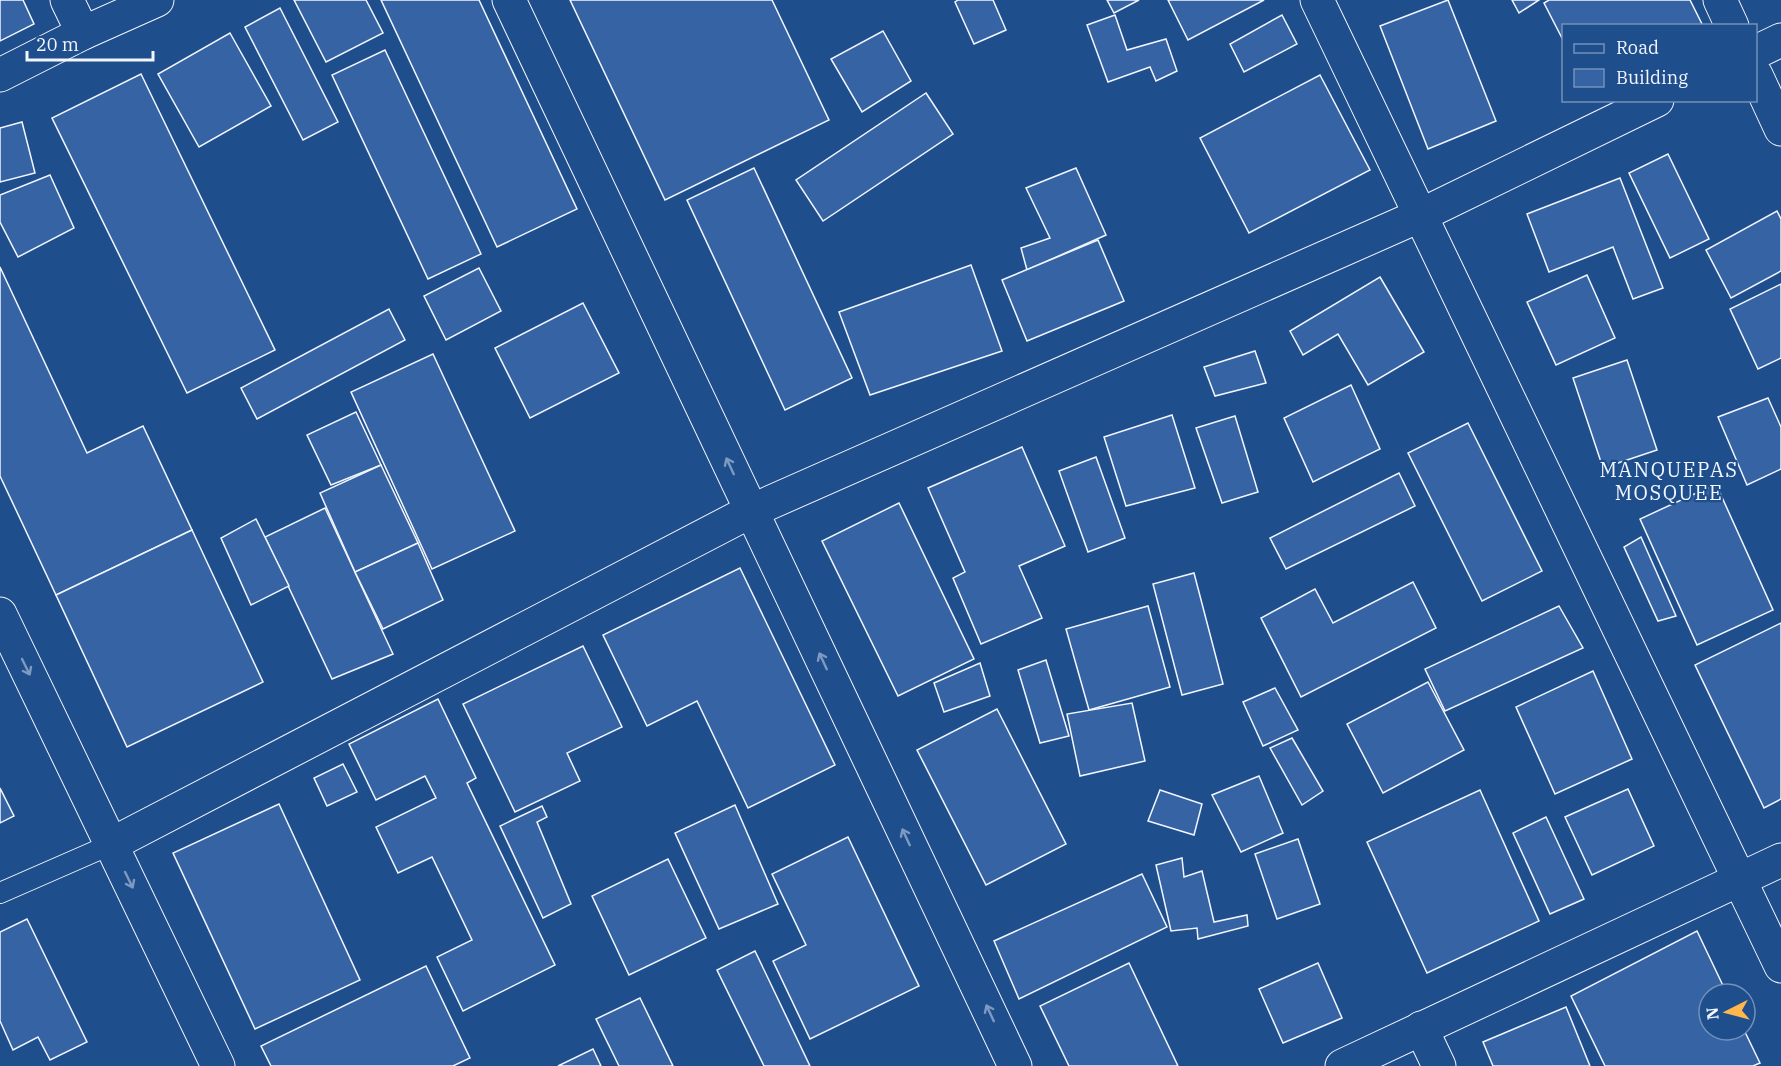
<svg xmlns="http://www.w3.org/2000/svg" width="1781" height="1066" viewBox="0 0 1781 1066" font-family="'IBM Plex Serif',serif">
	<rect width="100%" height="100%" fill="#1f4e8c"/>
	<g fill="#3563a3" stroke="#f2f6ff" stroke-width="1.5">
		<polygon points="0,0 23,0 34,24 0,41"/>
		<polygon points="294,0 366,0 383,33 326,62"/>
		<polygon points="381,0 479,0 577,209 497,247"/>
		<polygon points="570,0 772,0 829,120 665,200"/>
		<polygon points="958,0 993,0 1006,30 974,44 955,2"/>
		<polygon points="1107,0 1139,0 1114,13"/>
		<polygon points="1168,0 1264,0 1188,40"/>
		<polygon points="1448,0 1496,121 1428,149 1380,26"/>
		<polygon points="1512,0 1539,0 1519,13"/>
		<polygon points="1549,0 1690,0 1703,26 1564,26 1564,42 1544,3"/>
		<polygon points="280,8 338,122 303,140 245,27"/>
		<polygon points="1115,15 1127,50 1166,39 1177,71 1156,81 1150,67 1108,82 1087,25"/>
		<polygon points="1282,15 1297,44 1244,72 1230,44"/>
		<polygon points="883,31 911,81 862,112 831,59"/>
		<polygon points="230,33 271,106 199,147 158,74"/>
		<polygon points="385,50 481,254 428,279 332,75"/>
		<polygon points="141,74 275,350 187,393 52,118"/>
		<polygon points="1320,75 1370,170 1249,233 1200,138"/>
		<polygon points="926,93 953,134 823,221 796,180"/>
		<polygon points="22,122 35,173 0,182 0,128"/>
		<polygon points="1668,154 1709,239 1670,258 1629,173"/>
		<polygon points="754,168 852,378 785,410 687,200"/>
		<polygon points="1076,168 1106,235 1027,270 1021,248 1050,238 1026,188"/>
		<polygon points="50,175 74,228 18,257 0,222 0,195"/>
		<polygon points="1620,178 1663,288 1633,299 1613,247 1549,272 1527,214"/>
		<polygon points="1777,211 1781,219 1781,271 1731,298 1706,250"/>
		<polygon points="1098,240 1124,301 1027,341 1002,280"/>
		<polygon points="971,265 1002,351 870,395 839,312"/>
		<polygon points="0,267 87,453 143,426 192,530 56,595 0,476"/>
		<polygon points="479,268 501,311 446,340 424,296"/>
		<polygon points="1587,275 1615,338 1556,365 1527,302"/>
		<polygon points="1380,277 1424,352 1368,385 1338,334 1303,355 1290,331"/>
		<polygon points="1781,284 1781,358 1758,369 1730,309"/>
		<polygon points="583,303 619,373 530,418 495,348"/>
		<polygon points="389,309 405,340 257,419 241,388"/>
		<polygon points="1255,351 1266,383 1215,396 1204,367"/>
		<polygon points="433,354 515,531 432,569 351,392"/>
		<polygon points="1627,360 1657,450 1603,468 1573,378"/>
		<polygon points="1351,385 1380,449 1313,482 1284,418"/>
		<polygon points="1768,398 1781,427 1781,469 1747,485 1718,417"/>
		<polygon points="356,412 381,465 331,485 307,435"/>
		<polygon points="1172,415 1195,488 1126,506 1104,437"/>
		<polygon points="1235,416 1258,492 1222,503 1196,428"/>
		<polygon points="1468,423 1542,571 1482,601 1408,453"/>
		<polygon points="1022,447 1065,546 1019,566 1042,618 981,644 953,578 965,572 928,488"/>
		<polygon points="1096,457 1125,538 1088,552 1059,471"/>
		<polygon points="381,465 418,543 355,572 320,493"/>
		<polygon points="1399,473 1415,506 1286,569 1270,538"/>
		<polygon points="1716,484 1773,610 1697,645 1640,519"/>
		<polygon points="899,503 974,659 898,696 822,541"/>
		<polygon points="325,508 393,654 332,679 265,537"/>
		<polygon points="256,519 289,586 251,605 221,538"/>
		<polygon points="192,530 263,682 127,747 56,595"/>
		<polygon points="1641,537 1676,616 1658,621 1624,547"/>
		<polygon points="418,543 443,600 383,629 355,572"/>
		<polygon points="740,568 835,765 748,808 697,701 647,726 603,635"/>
		<polygon points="1194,573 1223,684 1182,695 1153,584"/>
		<polygon points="1413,582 1436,628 1301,697 1261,618 1315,589 1333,623"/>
		<polygon points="1148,606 1170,687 1089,710 1066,629"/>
		<polygon points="1559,606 1583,648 1445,711 1425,669"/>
		<polygon points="1781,623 1781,799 1764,808 1695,665"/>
		<polygon points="583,646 622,727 567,753 580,781 515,812 463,704"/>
		<polygon points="1046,660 1069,736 1040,743 1018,670"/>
		<polygon points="980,663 990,696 944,712 934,683"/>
		<polygon points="1593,671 1632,759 1555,794 1516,707"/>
		<polygon points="1428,682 1464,750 1383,793 1347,724"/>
		<polygon points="1275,688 1298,730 1263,746 1243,702"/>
		<polygon points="438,699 476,778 467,783 555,965 463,1011 437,957 472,940 432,857 398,873 376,827 436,798 425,776 376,800 349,744"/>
		<polygon points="1132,703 1145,761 1080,776 1067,714"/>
		<polygon points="997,709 1066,844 986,885 917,750"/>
		<polygon points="1292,738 1323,791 1302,805 1270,748"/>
		<polygon points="343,764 357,792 327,806 314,778"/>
		<polygon points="1259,776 1283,833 1241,852 1212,795"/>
		<polygon points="0,788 14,816 0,823"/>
		<polygon points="1628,789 1654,846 1592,875 1565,817"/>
		<polygon points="1160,790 1202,804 1194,835 1148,821"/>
		<polygon points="1480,790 1539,921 1427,973 1367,842"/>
		<polygon points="279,804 360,980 255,1029 173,853"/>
		<polygon points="735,805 778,904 719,929 675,833"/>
		<polygon points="542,806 547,817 537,822 571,904 543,918 500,826"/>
		<polygon points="1546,817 1584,899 1550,914 1513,833"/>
		<polygon points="848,837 919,986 810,1039 773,961 806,945 772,874"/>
		<polygon points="1298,839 1320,904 1277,919 1255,854"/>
		<polygon points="1182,858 1184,877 1202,871 1214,922 1247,915 1248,926 1198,939 1197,928 1171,931 1156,865"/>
		<polygon points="668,859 706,938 629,975 592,896"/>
		<polygon points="1142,874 1167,927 1019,999 994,941"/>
		<polygon points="27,919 87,1042 50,1060 38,1037 13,1050 0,1021 0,932"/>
		<polygon points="1697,931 1727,994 1709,994 1709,1030 1744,1030 1760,1063 1753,1066 1605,1066 1571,996"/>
		<polygon points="755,951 810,1066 764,1066 717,970"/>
		<polygon points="1129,963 1178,1066 1069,1066 1040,1006"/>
		<polygon points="1318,963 1342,1018 1283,1043 1259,989"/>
		<polygon points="426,966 470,1058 453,1066 271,1066 261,1046"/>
		<polygon points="640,998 673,1066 619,1066 596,1019"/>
		<polygon points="1566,1007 1590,1066 1493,1066 1483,1042"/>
		<polygon points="593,1049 601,1066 558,1066"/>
	</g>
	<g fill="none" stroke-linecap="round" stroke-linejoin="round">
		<g stroke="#f2f6ff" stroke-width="22">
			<polyline id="lane" points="0,893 112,844"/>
		</g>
		<g stroke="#f2f6ff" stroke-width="35">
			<g id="street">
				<polyline points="67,0 83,33"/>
				<polyline points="1317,0 1781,966"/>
				<polyline points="1720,0 1732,26"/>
				<polyline points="1756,52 1781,40"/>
				<polyline points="1756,75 1781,129"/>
				<polyline points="112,844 751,511 1419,216 1657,100"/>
				<polyline points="1421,1028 1439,1066"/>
				<polyline points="1342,1066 1781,860"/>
			</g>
		</g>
		<g stroke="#f2f6ff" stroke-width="35">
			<g id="secondary">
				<polyline points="509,0 1015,1066"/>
				<polyline points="0,75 83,33 157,0"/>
				<polyline points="0,614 218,1066"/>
			</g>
		</g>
		<use href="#lane" stroke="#1f4e8c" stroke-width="20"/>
		<use href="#street" stroke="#1f4e8c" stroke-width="33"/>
		<use href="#secondary" stroke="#1f4e8c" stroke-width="33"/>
	</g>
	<defs><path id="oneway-shaft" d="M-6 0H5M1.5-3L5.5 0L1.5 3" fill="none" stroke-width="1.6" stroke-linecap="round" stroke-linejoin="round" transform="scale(1.5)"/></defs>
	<g stroke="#7e9ac0">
		<use href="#oneway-shaft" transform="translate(730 466) rotate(-115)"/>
		<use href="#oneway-shaft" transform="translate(823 661) rotate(-115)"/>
		<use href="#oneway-shaft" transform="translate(26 667) rotate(64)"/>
		<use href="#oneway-shaft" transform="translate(906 837) rotate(-115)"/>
		<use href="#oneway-shaft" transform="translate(129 880) rotate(64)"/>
		<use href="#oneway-shaft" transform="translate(990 1013) rotate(-115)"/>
	</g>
	<g text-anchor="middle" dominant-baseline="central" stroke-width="4.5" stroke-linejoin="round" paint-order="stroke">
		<g font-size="20" letter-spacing="1.5" fill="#f2f6ff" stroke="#1f4e8c">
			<text x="1669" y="469">MANQUEPAS<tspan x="1669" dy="23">MOSQUEE</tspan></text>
		</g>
	</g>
	<rect x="1562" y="24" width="195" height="78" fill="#1f4e8c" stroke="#7391ba" stroke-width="1.5"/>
	<rect x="1574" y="44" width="30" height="9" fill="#1f4e8c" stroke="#7391ba" stroke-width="1.5"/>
	<text x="1616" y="54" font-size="18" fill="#f2f6ff">Road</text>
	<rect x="1574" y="69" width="30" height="18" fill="#3563a3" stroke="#7391ba" stroke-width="1.5"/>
	<text x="1616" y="84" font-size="18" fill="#f2f6ff">Building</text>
	<g transform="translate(1727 1012) rotate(264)"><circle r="28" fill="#1f4e8c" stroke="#7391ba" stroke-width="1.5"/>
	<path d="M0-4.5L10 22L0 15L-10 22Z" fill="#ffb74d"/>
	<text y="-9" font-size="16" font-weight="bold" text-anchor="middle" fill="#f2f6ff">N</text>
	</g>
	<path d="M27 51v9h126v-9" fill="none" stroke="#f2f6ff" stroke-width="3"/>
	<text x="36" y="51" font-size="18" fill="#f2f6ff" stroke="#1f4e8c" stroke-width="4.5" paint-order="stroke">20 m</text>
</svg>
